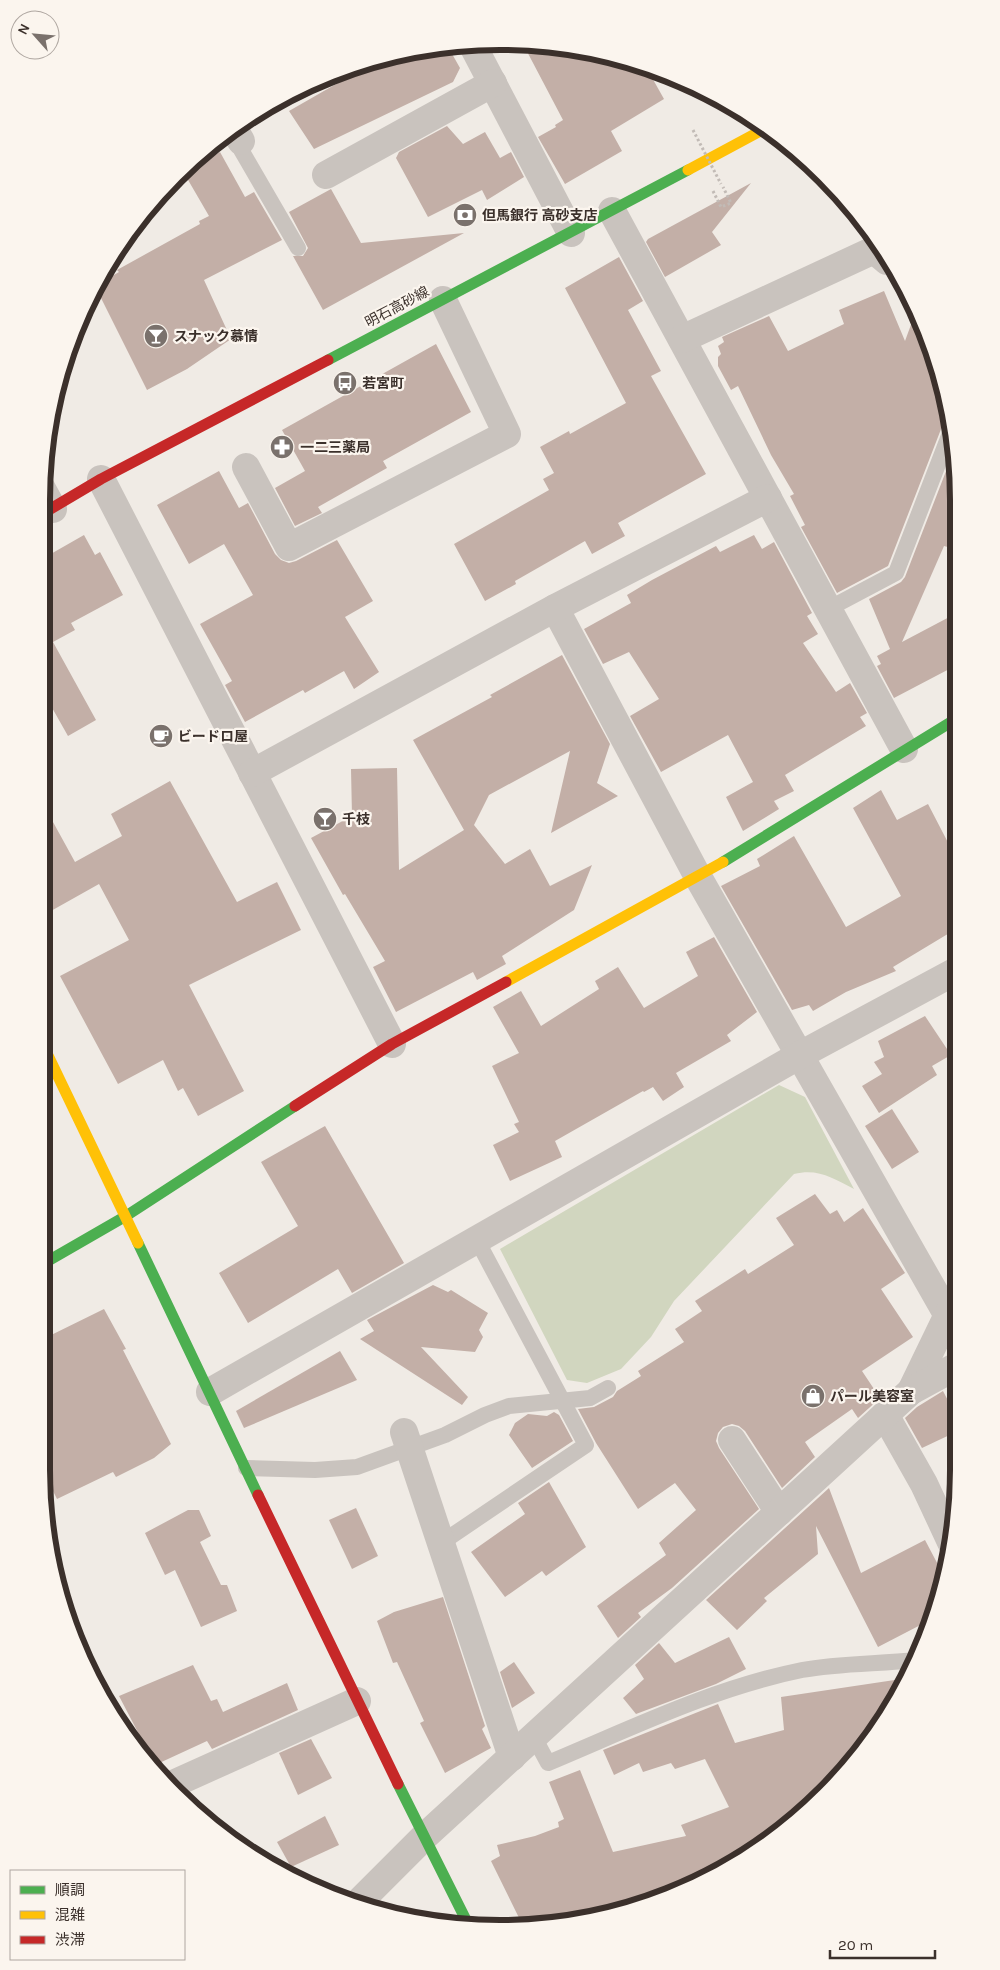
<svg xmlns="http://www.w3.org/2000/svg" width="1000" height="1970" viewBox="0 0 1000 1970" font-family="Karla,'Noto Sans JP',sans-serif">
	<rect width="100%" height="100%" fill="#f0ebe5"/>
	<path fill="#d1d6bf" d="M779,1085L805,1097L854,1189C833,1178 818,1168 794,1174L674,1301L651,1337L621,1369L587,1383L567,1380L500,1249Z"/>
	<g fill="#c3afa7">
		<polygon points="522,42 618,57 646,67 664,99 611,131 622,151 565,184 538,137 556,127 555,125 563,120"/>
		<polygon points="440,45 447,45 460,68 453,82 314,149 289,111 378,60 389,57 393,64 422,49"/>
		<polygon points="447,126 463,144 485,132 500,158 511,152 524,177 487,200 482,190 428,217 396,158 399,152"/>
		<polygon points="220,152 245,197 254,192 282,240 204,280 231,339 187,369 147,390 95,286 119,272 117,270 200,224 199,221 209,216 184,173"/>
		<polygon points="751,183 712,232 721,245 665,277 646,242 648,239"/>
		<polygon points="331,189 361,243 464,233 323,310 293,256 303,256 308,248 289,212"/>
		<polygon points="619,257 643,301 628,310 661,371 651,376 706,474 618,523 625,536 592,554 585,541 515,581 516,584 485,601 454,544 549,490 543,479 554,473 540,447 569,431 570,434 626,403 565,288"/>
		<polygon points="884,291 905,341 916,311 924,325 949,419 943,424 888,566 837,593 801,527 805,525 790,496 794,494 771,455 738,386 731,390 718,366 718,357 721,354 718,346 724,342 722,337 769,316 788,351 844,324 839,310"/>
		<polygon points="436,344 471,412 383,461 387,468 318,507 322,513 295,526 275,488 305,471 282,430"/>
		<polygon points="955,448 955,549 944,546 902,642 955,614 955,666 894,698 877,666 881,664 877,656 890,649 869,599 901,582 905,577"/>
		<polygon points="219,471 239,508 248,503 275,554 281,560 289,563 296,561 337,540 373,601 345,617 379,672 354,689 344,671 305,693 303,690 245,722 225,685 232,681 200,624 253,595 224,544 189,564 157,505"/>
		<polygon points="84,535 95,555 100,552 123,595 71,623 75,630 53,642 96,720 68,736 42,690 42,559"/>
		<polygon points="754,535 762,549 774,542 812,613 807,616 818,634 803,643 836,692 850,683 867,713 860,717 866,726 785,775 794,791 774,801 779,809 743,831 726,797 753,782 728,735 661,772 630,716 659,699 629,652 603,664 584,629 631,603 627,595 652,580 716,546 720,552"/>
		<polygon points="562,655 610,744 597,783 618,796 551,833 570,751 489,795 474,825 505,864 530,849 550,886 592,865 574,910 502,956 506,964 477,980 473,972 396,1012 373,967 385,961 345,894 343,895 311,838 352,816 351,769 397,768 399,870 464,830 413,740 492,697 490,695"/>
		<polygon points="170,781 237,902 277,882 301,930 189,985 244,1091 198,1116 183,1088 178,1091 163,1060 118,1084 60,976 129,940 99,884 42,916 42,802 75,862 122,836 111,814"/>
		<polygon points="881,790 897,820 928,804 956,858 956,929 893,967 896,971 846,992 813,1011 809,1005 792,1010 721,886 760,866 757,859 794,836 846,927 901,896 853,808"/>
		<polygon points="714,937 757,1012 727,1035 731,1041 676,1073 684,1087 663,1101 653,1087 644,1092 643,1091 555,1141 562,1157 510,1181 493,1145 519,1132 514,1124 519,1122 492,1066 519,1053 493,1007 521,991 541,1026 599,989 595,981 618,967 644,1008 698,976 686,952"/>
		<polygon points="925,1016 951,1055 932,1066 937,1075 879,1113 862,1086 882,1074 874,1062 884,1057 878,1041"/>
		<polygon points="892,1109 919,1152 892,1169 865,1126"/>
		<polygon points="325,1126 404,1263 352,1293 338,1269 248,1323 219,1273 298,1226 261,1162"/>
		<polygon points="815,1194 830,1214 837,1210 844,1222 863,1208 905,1273 881,1289 913,1337 862,1371 880,1398 858,1418 852,1409 805,1442 815,1457 782,1488 745,1431 739,1426 732,1424 723,1427 718,1433 716,1441 719,1448 759,1509 672,1588 638,1613 641,1617 618,1638 597,1606 666,1555 659,1543 696,1510 675,1483 638,1509 596,1443 578,1409 594,1407 613,1397 617,1391 641,1376 638,1371 684,1342 675,1329 702,1311 695,1301 745,1269 748,1274 794,1245 776,1218"/>
		<polygon points="433,1285 448,1292 451,1290 488,1313 479,1330 483,1337 475,1352 421,1347 468,1397 462,1405 360,1339 374,1331 367,1320"/>
		<polygon points="104,1309 126,1349 123,1350 171,1444 154,1458 116,1477 113,1472 57,1499 41,1467 41,1340"/>
		<polygon points="340,1351 357,1380 244,1428 236,1411"/>
		<polygon points="943,1391 958,1420 958,1431 922,1448 905,1418 917,1407"/>
		<polygon points="554,1412 559,1415 573,1441 532,1468 509,1435 515,1423 528,1414 547,1416"/>
		<polygon points="549,1482 586,1547 546,1576 542,1571 505,1597 471,1552 525,1514 518,1503"/>
		<polygon points="829,1488 861,1573 925,1540 945,1578 932,1619 878,1647 816,1526 818,1554 764,1598 767,1601 737,1630 706,1600"/>
		<polygon points="356,1508 378,1556 352,1569 329,1520"/>
		<polygon points="188,1510 199,1510 211,1536 200,1542 221,1585 227,1585 237,1611 201,1627 175,1570 165,1575 145,1533"/>
		<polygon points="443,1597 485,1726 482,1729 491,1748 445,1773 420,1723 424,1721 397,1662 393,1663 377,1621 394,1612"/>
		<polygon points="729,1637 746,1669 716,1684 636,1714 623,1698 644,1679 635,1665 659,1643 675,1663"/>
		<polygon points="514,1662 535,1693 512,1708 500,1672"/>
		<polygon points="193,1665 211,1701 217,1699 223,1712 287,1683 298,1710 212,1749 207,1741 155,1765 119,1696"/>
		<polygon points="908,1678 830,1786 809,1794 813,1803 703,1882 560,1925 522,1924 491,1861 500,1856 497,1845 535,1836 559,1827 558,1822 564,1819 549,1782 580,1770 613,1852 686,1836 681,1825 729,1807 705,1759 675,1769 671,1763 643,1772 639,1763 614,1775 603,1750 718,1704 735,1743 784,1730 781,1697"/>
		<polygon points="311,1739 332,1778 298,1795 279,1753"/>
		<polygon points="325,1816 339,1845 291,1867 277,1842"/>
	</g>
	<g fill="none" stroke-linecap="round" stroke-linejoin="round">
		<polyline stroke="#c2bbb6" stroke-width="3" stroke-dasharray="2.5 2.5" stroke-linecap="butt" points="713,191 721,207 731,203 723,187"/>
		<g stroke="#c9c3be" stroke-width="16">
			<polyline points="241,141 240,148 298,248"/>
			<polyline points="828,609 896,573 952,428"/>
			<polyline points="246,1468 315,1470 357,1467 445,1435 485,1415 509,1406 590,1398 608,1388"/>
			<polyline points="441,1543 586,1445 477,1240"/>
			<path d="M534,1737L548,1763C632,1728 713,1688 802,1670C839,1663 879,1664 916,1660"/>
		</g>
		<g stroke="#c9c3be" stroke-width="28">
			<polyline points="472,44 571,233"/>
			<polyline points="234,129 241,141"/>
			<polyline points="326,175 493,83"/>
			<polyline points="612,211 904,749"/>
			<polyline points="682,339 874,250 887,261"/>
			<polyline points="246,467 289,547 507,434 443,300"/>
			<polyline points="101,479 392,1044"/>
			<polyline points="42,489 53,509"/>
			<polyline points="555,608 698,877 947,1314"/>
			<polyline points="252,773 555,608 768,498"/>
			<polyline points="911,1391 956,1298"/>
			<polyline points="210,1392 800,1055 956,971"/>
			<polyline points="885,1415 924,1484 951,1542"/>
			<polyline points="404,1432 512,1757"/>
			<polyline points="732,1440 779,1512"/>
			<polyline points="173,1784 357,1701"/>
			<polyline points="357,1904 424,1837 911,1391 957,1366"/>
		</g>
		<g stroke="#4caf50" stroke-width="11">
			<polyline points="328,360 688,170"/>
			<polyline points="723,862 956,719"/>
			<polyline points="138,1243 258,1495"/>
			<polyline points="41,1265 126,1216 295,1106"/>
			<polyline points="398,1784 467,1922"/>
		</g>
		<g stroke="#ffc107" stroke-width="11">
			<polyline points="688,170 766,128"/>
			<polyline points="506,982 723,862"/>
			<polyline points="42,1043 138,1243"/>
		</g>
		<g stroke="#c62828" stroke-width="11">
			<polyline points="42,514 101,479 328,360"/>
			<polyline points="295,1106 392,1044 506,982"/>
			<polyline points="258,1495 398,1784"/>
		</g>
		<polyline stroke="#c2bbb6" stroke-width="3" stroke-dasharray="2.5 2.5" stroke-linecap="butt" points="693,130 721,184"/>
	</g>
	<defs>
		<g id="bank-disc" transform="scale(1.25)"><circle r="9.5" fill="#7a716c" stroke="#fbf5ee"/><path d="M-6-4H6V4H-6ZM0-2.3a2.3 2.3 0 1 0 0 4.6a2.3 2.3 0 1 0 0-4.6Z" fill="#fff"/></g>
		<g id="bar-disc" transform="scale(1.25)"><circle r="9.5" fill="#7a716c" stroke="#fbf5ee"/><path d="M-6-5H6L.8 .8V4.5H3.5V6h-7V4.5H-.8V.8Z" fill="#fff"/></g>
		<g id="bus-disc" transform="scale(1.25)"><circle r="9.5" fill="#7a716c" stroke="#fbf5ee"/><path d="M-5-6H5V4H4V6H2V4H-2V6H-4V4H-5ZM-3.5-4V0h7V-4ZM-3.5 1.2v1.5H-2V1.2ZM2 1.2v1.5H3.5V1.2Z" fill="#fff"/></g>
		<g id="pharmacy-disc" transform="scale(1.25)"><circle r="9.5" fill="#7a716c" stroke="#fbf5ee"/><path d="M-2-6h4v4h4v4h-4v4h-4v-4h-4v-4h4Z" fill="#fff"/></g>
		<g id="cafe-disc" transform="scale(1.25)"><circle r="9.5" fill="#7a716c" stroke="#fbf5ee"/><path d="M-5.5-4.5H6V0H3Q3 3.5 0 3.5H-2.5Q-5.5 3.5-5.5 0ZM3-3.2v2h1.7v-2ZM-6 4.5H4V6H-6Z" fill="#fff"/></g>
		<g id="shop-disc" transform="scale(1.25)"><circle r="9.5" fill="#7a716c" stroke="#fbf5ee"/><path d="M-5-2.5h2.3a2.7 3.5 0 0 1 5.4 0H5L5.5 6h-11ZM-1.5-2.5h3a1.5 2.3 0 0 0-3 0Z" fill="#fff"/></g>
	</defs>
	<g fill-rule="evenodd">
		<use href="#bank-disc" x="465" y="215"/>
		<use href="#bar-disc" x="156" y="336"/>
		<use href="#bus-disc" x="345" y="383"/>
		<use href="#pharmacy-disc" x="282" y="447"/>
		<use href="#cafe-disc" x="161" y="736"/>
		<use href="#bar-disc" x="325" y="819"/>
		<use href="#shop-disc" x="813" y="1396"/>
	</g>
	<g text-anchor="middle" dominant-baseline="central" stroke-width="4.5" stroke-linejoin="round" paint-order="stroke">
		<g font-size="14" font-weight="bold" fill="#3b302b" stroke="#fbf5ee" text-anchor="start">
			<text x="482" y="215">但馬銀行 高砂支店</text>
			<text x="174" y="336">スナック慕情</text>
			<text x="362" y="383">若宮町</text>
			<text x="300" y="447">一二三薬局</text>
			<text x="178" y="736">ビードロ屋</text>
			<text x="342" y="819">千枝</text>
			<text x="830" y="1396">パール美容室</text>
		</g>
		<g font-size="14" fill="#3b302b" stroke="#fbf5ee">
			<text transform="translate(397 307) rotate(-28)">明石高砂線</text>
		</g>
	</g>
	<path d="M0 0H1000V1970H0ZM500 50H500A450 450 0 0 1 950 500V1470A450 450 0 0 1 500 1920H500A450 450 0 0 1 50 1470V500A450 450 0 0 1 500 50Z" fill="#fbf5ee" fill-rule="evenodd"/>
	<path fill="none" stroke="#3b302b" stroke-width="6" d="M500 50H500A450 450 0 0 1 950 500V1470A450 450 0 0 1 500 1920H500A450 450 0 0 1 50 1470V500A450 450 0 0 1 500 50Z"/>
	<rect x="10" y="1870" width="175" height="90" fill="#fbf5ee" stroke="#aea6a0"/>
	<rect x="20" y="1886" width="25" height="8" fill="#4caf50" stroke="#aea6a0"/>
	<text x="55" y="1895" font-size="15" fill="#3b302b">順調</text>
	<rect x="20" y="1911" width="25" height="8" fill="#ffc107" stroke="#aea6a0"/>
	<text x="55" y="1920" font-size="15" fill="#3b302b">混雑</text>
	<rect x="20" y="1936" width="25" height="8" fill="#c62828" stroke="#aea6a0"/>
	<text x="55" y="1945" font-size="15" fill="#3b302b">渋滞</text>
	<g transform="translate(35 35) rotate(297)"><circle r="24" fill="#fbf5ee" stroke="#aea6a0"/>
	<path d="M0-4L9 19L0 12L-9 19Z" fill="#7a716c"/>
	<text y="-8" font-size="14" font-weight="bold" text-anchor="middle" fill="#3b302b">N</text>
	</g>
	<path d="M830 1950v8h105v-8" fill="none" stroke="#3b302b" stroke-width="2.5"/>
	<text x="838" y="1950" font-size="15" fill="#3b302b" stroke="#fbf5ee" stroke-width="4" paint-order="stroke">20 m</text>
</svg>
